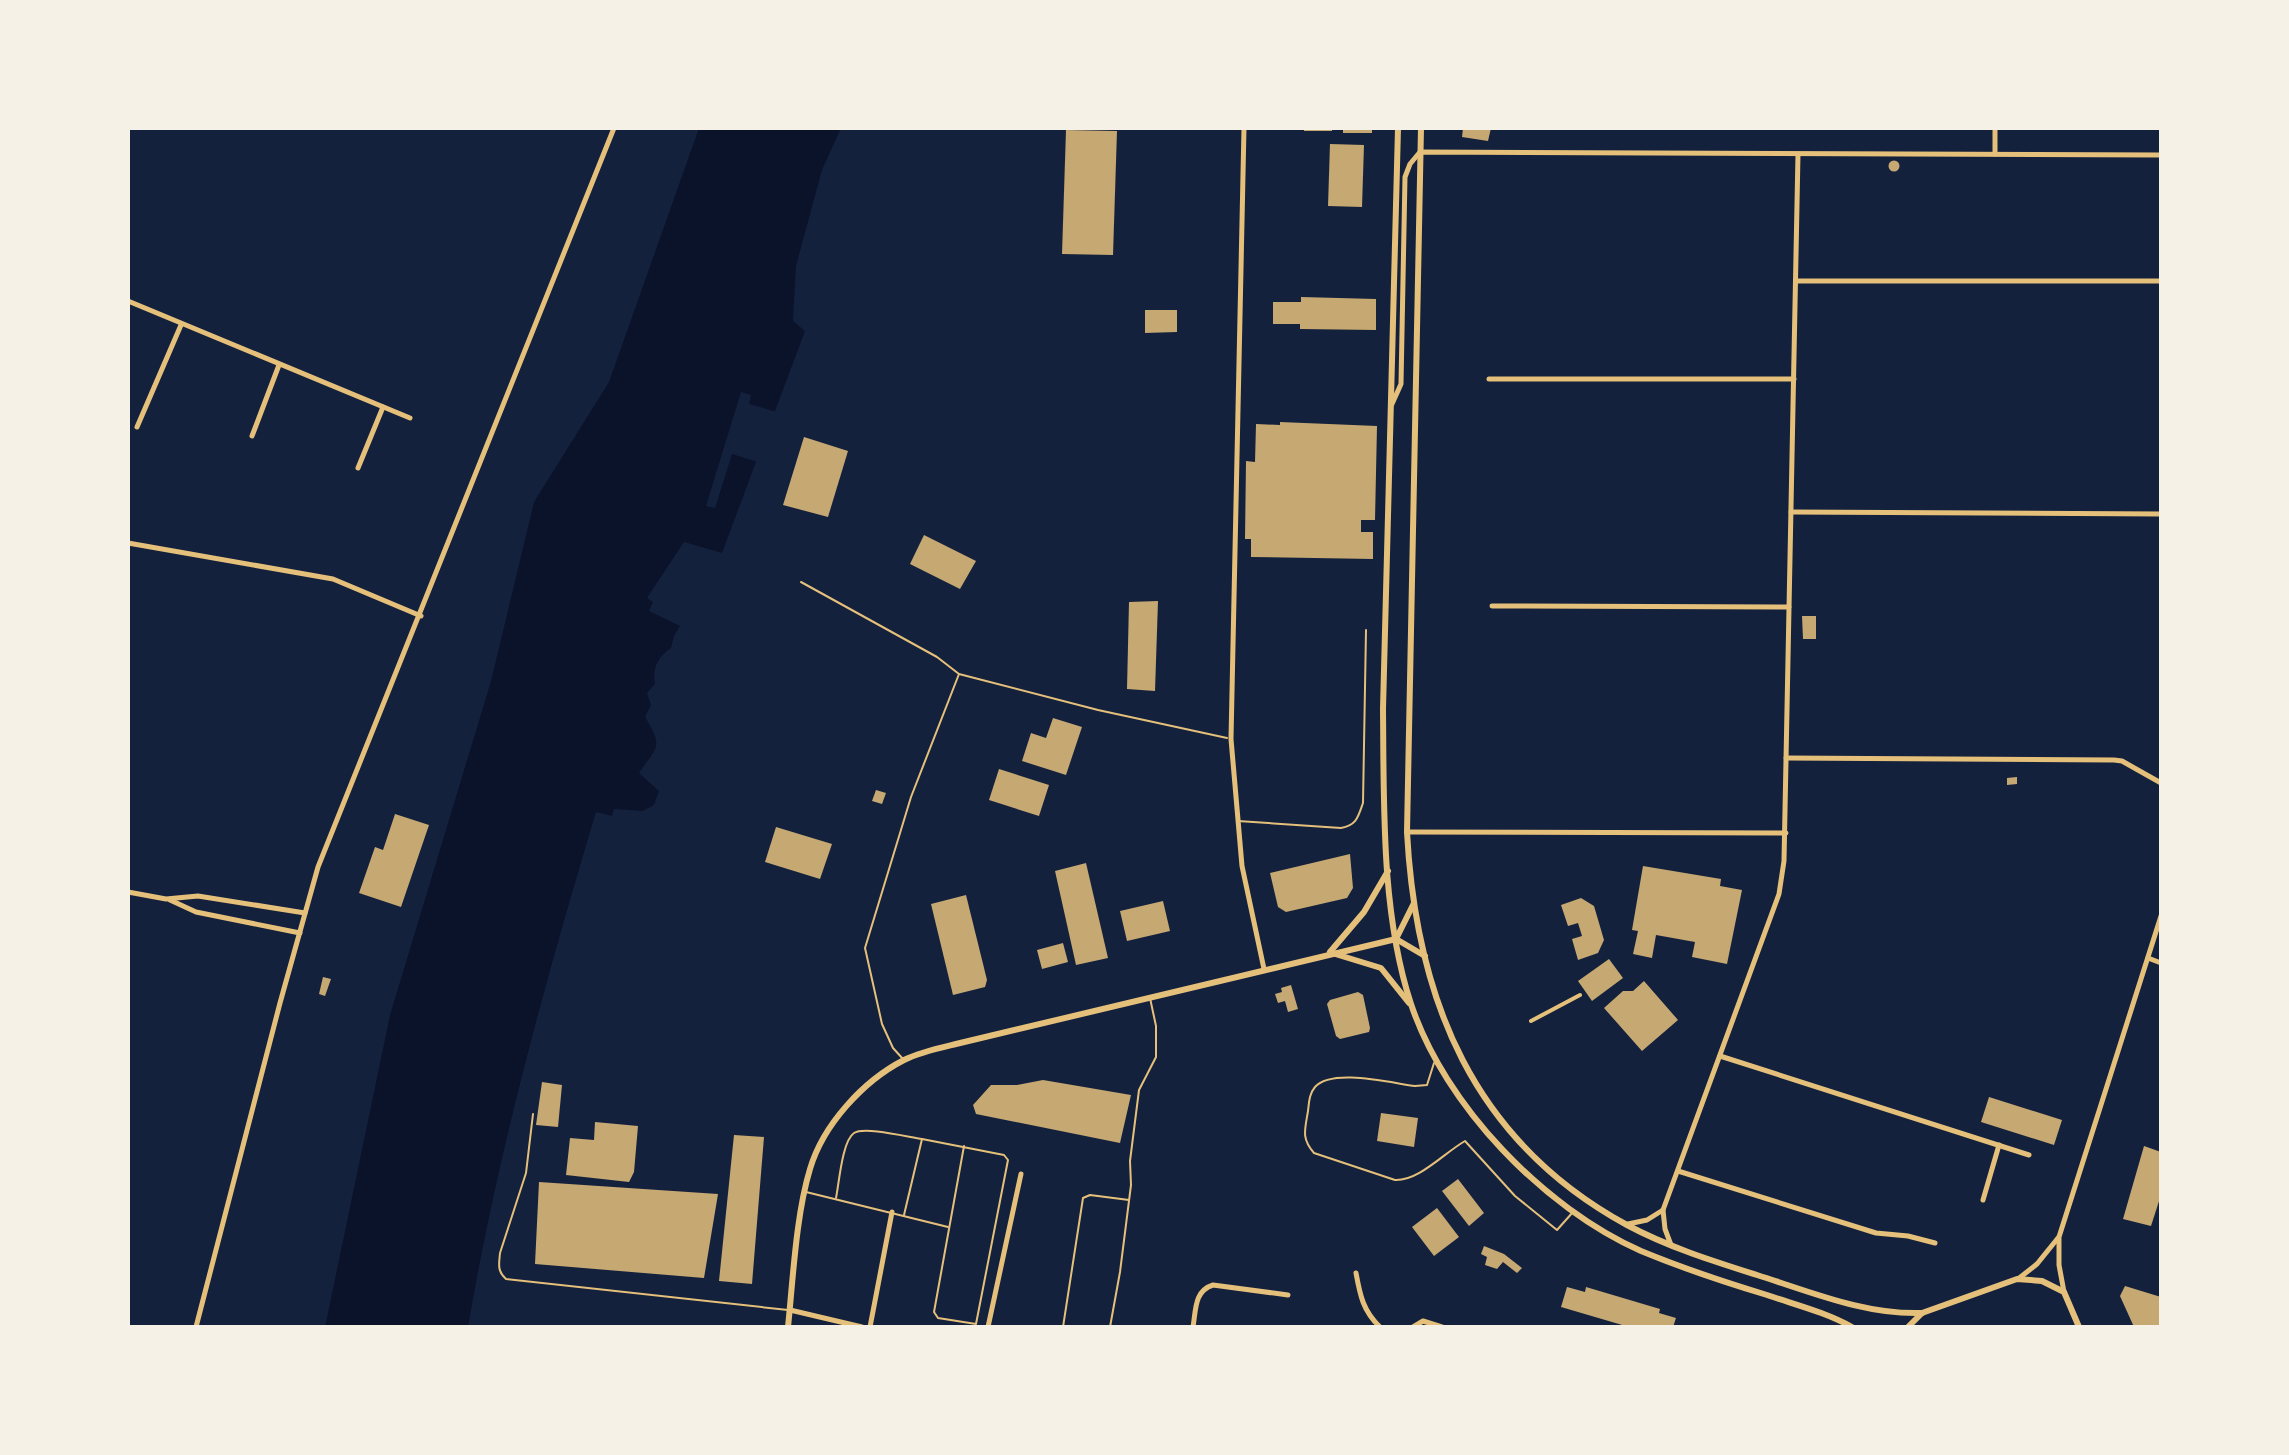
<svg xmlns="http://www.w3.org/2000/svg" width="2289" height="1455" viewBox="0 0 2289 1455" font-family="'Work Sans',sans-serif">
	<rect width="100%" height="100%" fill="#14213d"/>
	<path fill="#0b132b" d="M699,128H841L822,170L796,266L793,321L805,331L722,553L684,542L647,598L653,602L649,611L680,626L674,636L671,648C658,657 652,668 655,684L647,693L651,705L645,717C664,748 657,746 639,773L659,791L654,805L643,811L614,809L612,816L596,812C545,982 498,1152 468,1327H325L390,1015L491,681L534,502L609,382Z"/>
	<polygon fill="#14213d" points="741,392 751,395 749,404 780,413 761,463 732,454 715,508 706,506"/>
	<g fill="#c6a872">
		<rect x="1304" y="128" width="28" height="3"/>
		<rect x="1343" y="128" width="29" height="5"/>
		<polygon points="1463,128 1491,128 1488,141 1462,137"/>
		<polygon points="1066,130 1117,131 1113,255 1062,254"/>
		<polygon points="1330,144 1364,145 1362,207 1328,206"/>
		<circle cx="1894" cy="166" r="5.5"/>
		<polygon points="1301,297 1376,299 1376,330 1300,329 1300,324 1273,324 1273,302 1301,302"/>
		<polygon points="1145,310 1177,310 1177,332 1145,333"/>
		<polygon points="1280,422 1377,426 1375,520 1361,520 1361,532 1373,532 1373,559 1251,557 1251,539 1245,539 1246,461 1255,462 1256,424 1280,425"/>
		<polygon points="804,437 848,451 828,517 783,505"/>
		<polygon points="924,535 976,561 960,589 910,564"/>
		<polygon points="1158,601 1155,691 1127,689 1129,602"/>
		<polygon points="1802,616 1816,616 1816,639 1803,639"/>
		<polygon points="1053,718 1082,727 1066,775 1022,761 1031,733 1046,738"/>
		<polygon points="999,769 1049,785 1039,816 989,800"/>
		<polygon points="2017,777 2017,784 2007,785 2007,778"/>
		<polygon points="876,790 886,793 882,804 872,801"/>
		<polygon points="395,814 429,825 401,907 359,893 375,847 383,850"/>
		<polygon points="776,827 832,844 820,879 765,862"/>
		<polygon points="1350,854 1353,888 1347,898 1286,912 1278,907 1270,873"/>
		<polygon points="1086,863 1108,958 1076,965 1055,871"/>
		<polygon points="1643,866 1721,879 1720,886 1742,890 1727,964 1692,957 1695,942 1656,935 1652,958 1633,954 1638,931 1632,930"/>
		<polygon points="966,895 987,980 985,987 953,995 931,904"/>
		<polygon points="1581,898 1594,906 1604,940 1598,953 1578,960 1572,939 1582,936 1578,923 1568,926 1561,905"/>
		<polygon points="1163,901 1170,931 1127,941 1120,911"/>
		<polygon points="1063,943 1068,962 1042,969 1037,950"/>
		<polygon points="1609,959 1623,978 1592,1001 1578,981"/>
		<polygon points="323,977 331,979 325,996 319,994"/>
		<polygon points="1644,981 1678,1020 1642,1051 1604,1008 1623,991 1633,991"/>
		<polygon points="1291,985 1298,1009 1288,1012 1285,1001 1278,1003 1275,994 1282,992 1281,988"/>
		<polygon points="1358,992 1363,995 1370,1028 1369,1032 1340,1039 1336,1036 1327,1004 1330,1000"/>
		<polygon points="1043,1080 1131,1095 1120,1143 976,1114 973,1105 991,1085 1017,1085"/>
		<polygon points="542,1082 562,1085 558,1127 536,1125"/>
		<polygon points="1989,1097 2062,1120 2054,1145 1981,1122"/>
		<polygon points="1381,1113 1418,1118 1414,1147 1377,1141"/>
		<polygon points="595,1122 638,1126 634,1172 629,1182 566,1175 570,1138 594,1140"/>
		<polygon points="734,1135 764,1137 752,1284 719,1281"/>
		<polygon points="2144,1146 2161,1152 2161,1195 2151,1226 2123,1219"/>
		<polygon points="1458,1179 1484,1213 1469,1226 1442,1191"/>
		<polygon points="539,1182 718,1194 704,1278 535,1264"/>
		<polygon points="1437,1208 1459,1237 1434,1256 1412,1227"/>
		<polygon points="1484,1246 1504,1254 1522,1268 1517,1273 1503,1262 1497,1269 1485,1265 1487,1257 1481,1254"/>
		<polygon points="2125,1286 2161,1297 2161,1327 2134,1327 2120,1296"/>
		<polygon points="1567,1287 1585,1292 1586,1287 1660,1309 1659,1313 1676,1318 1673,1327 1629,1327 1561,1307"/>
	</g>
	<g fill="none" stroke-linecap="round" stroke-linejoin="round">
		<g stroke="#e5c07b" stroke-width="2">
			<polyline points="801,582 937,657 959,674 1098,710 1227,738"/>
			<path d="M1238,821L1341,828C1357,825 1358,817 1363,803L1366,630"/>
			<polyline points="903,1059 893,1048 882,1024 865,948 911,797 959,674"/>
			<path d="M1434,1063L1427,1085L1415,1086C1391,1083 1332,1068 1315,1087C1309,1094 1309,1103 1308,1111C1305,1130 1301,1138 1314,1153L1395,1180C1419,1181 1444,1153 1465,1141L1515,1196L1557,1230L1573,1212"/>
			<path d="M533,1114L526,1173L500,1253C499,1264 497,1271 506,1279L788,1310"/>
			<polyline points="922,1139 1004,1155 1008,1160 976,1324 938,1318 934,1312 964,1146"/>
			<polyline points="806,1192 948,1227"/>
			<path d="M836,1198C839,1184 842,1141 854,1133C864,1126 908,1137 922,1139L904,1215"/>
			<polyline points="1063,1327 1083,1198 1090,1195 1129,1200"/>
			<polyline points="1110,1327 1120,1272 1131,1185 1130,1161 1139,1090 1156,1057 1156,1026 1150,998"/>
		</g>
		<polyline stroke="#e5c07b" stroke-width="4" points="1531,1021 1580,995"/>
		<g stroke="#e5c07b" stroke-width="5">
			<polyline points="1244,128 1231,739 1242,866 1264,969"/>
			<polyline points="1995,154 1995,128"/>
			<polyline points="1796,281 2161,281"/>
			<polyline points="128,301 410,418"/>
			<polyline points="1489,379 1794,379"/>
			<polyline points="1392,404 1401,384 1405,177 1410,164 1420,152 2161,155"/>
			<polyline points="137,427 181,325"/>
			<polyline points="252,436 279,365"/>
			<polyline points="358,468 383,407"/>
			<polyline points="1791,512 2161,514"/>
			<polyline points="128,543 333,579 421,616"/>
			<polyline points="1492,606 1789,607"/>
			<polyline points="1786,758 2114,760 2122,761 2161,783"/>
			<polyline points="1407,832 1786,833"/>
			<polyline points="128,892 166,899 198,896 305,913"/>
			<polyline points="170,900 196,912 300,933"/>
			<polyline points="2148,958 2161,963"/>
			<polyline points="1720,1056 2029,1155"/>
			<polyline points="1678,1171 1876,1233 1908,1236 1935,1243"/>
			<polyline points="1983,1200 1999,1145"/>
			<polyline points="1663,1210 1665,1229 1671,1245"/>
			<polyline points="1628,1224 1647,1220 1663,1210 1779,894 1784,861 1798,154"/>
			<path d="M1356,1273C1360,1295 1363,1311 1380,1327"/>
			<polyline points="2018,1279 2037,1264 2058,1238"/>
			<polyline points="2064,1292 2059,1265 2059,1237 2161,916"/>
			<polyline points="790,1310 862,1327"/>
			<polyline points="196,1327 280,1003 318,867 614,128"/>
			<polyline points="870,1327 892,1212"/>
			<polyline points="988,1327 1021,1174"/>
			<path d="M1193,1327C1196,1310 1194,1291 1213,1285L1288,1295"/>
			<polyline points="1413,1327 1423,1321 1442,1327"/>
		</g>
		<g stroke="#e5c07b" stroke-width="6">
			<path d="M1398,128L1383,709C1384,805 1381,913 1411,1004C1445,1106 1544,1208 1641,1251C1682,1268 1724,1282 1767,1295C1796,1305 1825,1312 1852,1327"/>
			<path d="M1421,128L1407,832C1416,1000 1473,1141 1627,1225C1668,1247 1713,1261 1757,1275C1811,1292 1865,1315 1922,1313"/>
			<polyline points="1396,939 1414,903"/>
			<polyline points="1396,939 1425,956"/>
			<polyline points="1330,952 1364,912 1388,871"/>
			<polyline points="1332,953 1381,968 1409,1003"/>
			<path d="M788,1327C793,1279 796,1215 810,1169C823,1125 863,1081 904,1060C920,1052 939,1048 956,1044L1396,939"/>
			<polyline points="1908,1327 1922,1313 2017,1279 2042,1281 2064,1292 2079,1327"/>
		</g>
	</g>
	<rect width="2289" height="1455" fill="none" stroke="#f6f1e7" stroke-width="260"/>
</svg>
